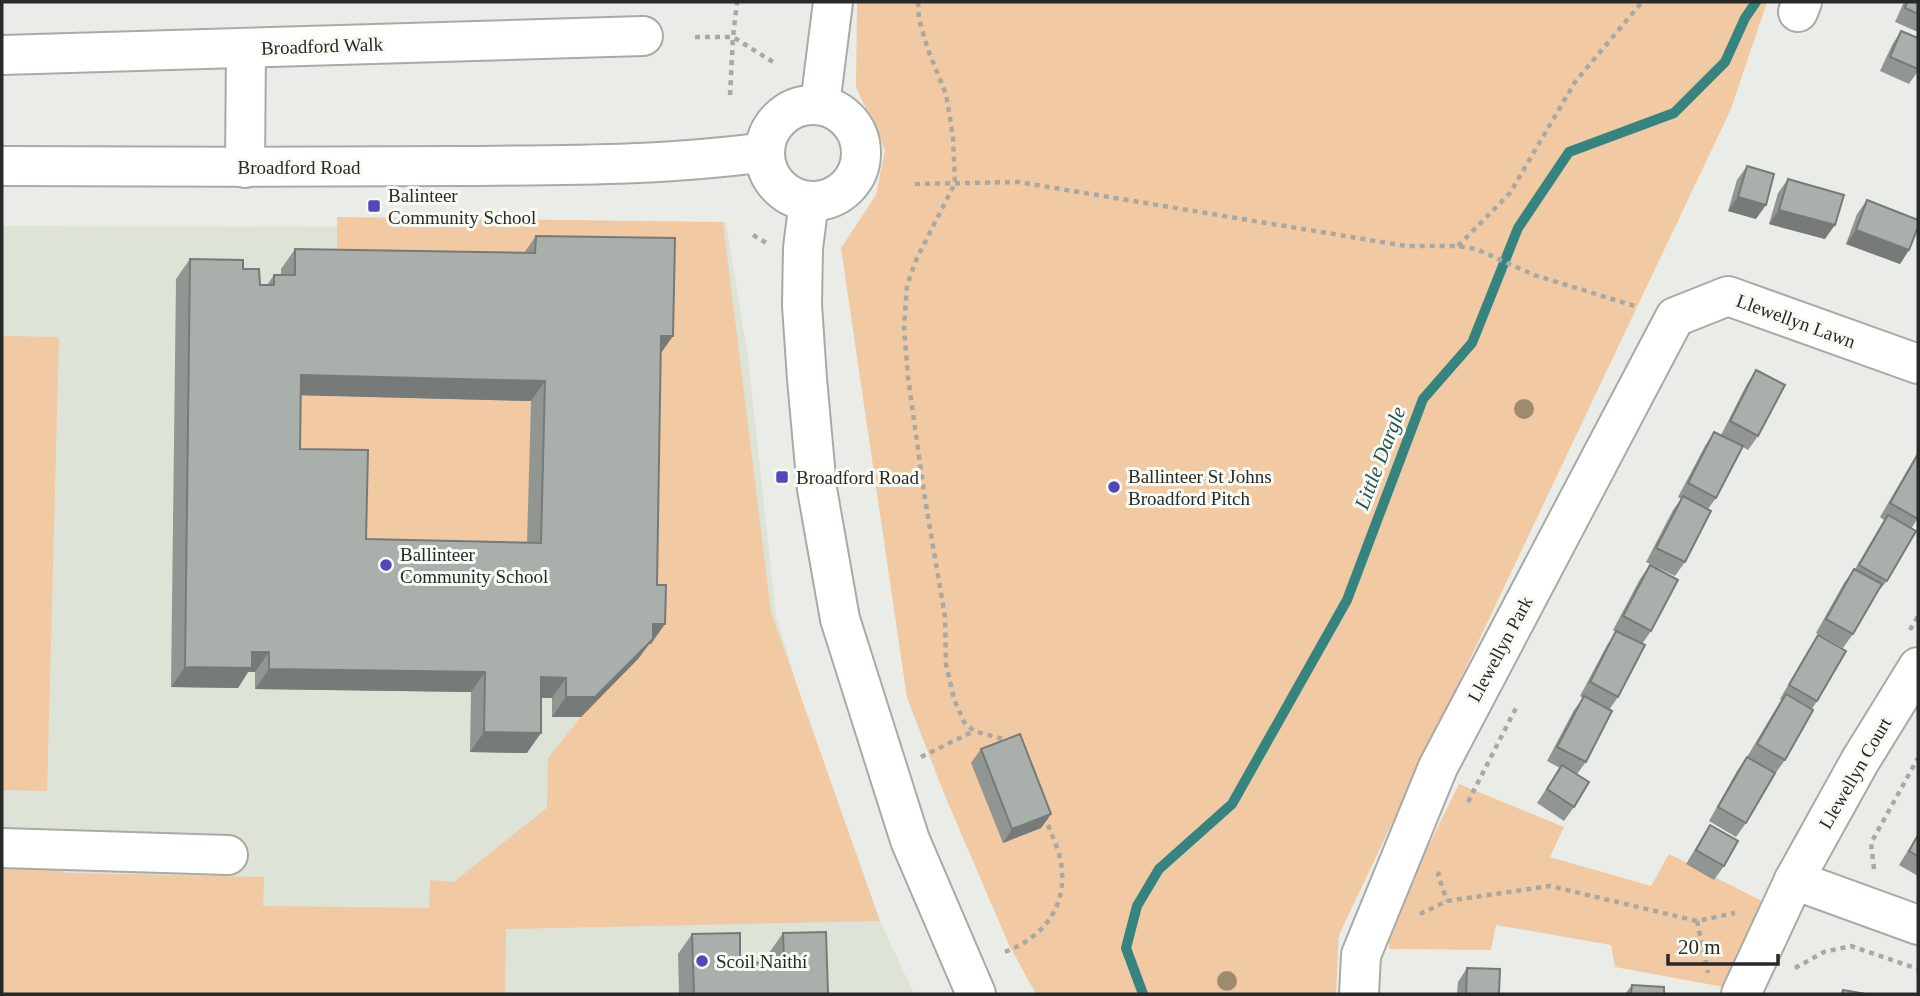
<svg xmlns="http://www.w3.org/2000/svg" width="1920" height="996" viewBox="0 0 1920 996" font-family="Georgia,serif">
	<rect width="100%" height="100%" fill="#eaede7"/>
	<polygon fill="#dde3d6" points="726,222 748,357 776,615 818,756 880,921 914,994 2,994 2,226 406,227"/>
	<g fill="#f1c9a3">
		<polygon points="857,2 1767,2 1731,109 1339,935 1336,994 1036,994 1009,945 945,796 907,698 841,248 876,195 885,150 856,87"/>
		<polygon points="337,217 723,222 771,612 880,921 506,929 505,994 2,994 2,860 59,863 64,873 264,877 263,906 429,908 430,880 454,882 547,808 548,758 581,717 638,660 647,356 337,270"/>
		<polygon points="2,336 59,337 47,791 2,790"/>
		<polygon points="287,395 531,401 527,563 352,559 286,469"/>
		<polygon points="1459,784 1564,827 1550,857 1651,886 1669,854 1762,901 1724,987 1615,967 1611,945 1496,925 1491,950 1389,949 1389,926"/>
	</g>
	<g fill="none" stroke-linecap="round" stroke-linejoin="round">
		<polyline stroke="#35847f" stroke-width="10" points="1143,994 1126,948 1137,906 1159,869 1232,804 1347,600 1423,399 1472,343 1518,228 1569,152 1674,113 1725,62 1745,18 1756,2"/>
		<g stroke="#a8aba5" stroke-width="42">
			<g id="minor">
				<polyline points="1798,12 1802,2"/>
				<polyline points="2,55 643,36"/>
				<polyline points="820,105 833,2"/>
				<circle cx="813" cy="153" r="48"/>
				<path d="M2,166C156,167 309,167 463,166C563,165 665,166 764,152"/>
				<polyline points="245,168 246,48"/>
				<polyline points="809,201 803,248 802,305 807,379 817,489 840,619 910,840 976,994"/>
				<polyline points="2,848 228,855"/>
				<polyline points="1794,880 1918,925"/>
				<polyline points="1359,994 1361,955 1438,767 1675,317 1728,296 1918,364"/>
				<polyline points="1741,994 1794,880 1860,761 1918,667"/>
			</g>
		</g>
		<g stroke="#a7a9a4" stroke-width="4.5" stroke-dasharray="5 5" stroke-linecap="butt">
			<polyline points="918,2 919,19 928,50 946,94 953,136 955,183 917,258 907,285 904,327 908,377 924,493 945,617 946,664 954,699 964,722 974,731 1010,741"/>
			<polyline points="695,37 733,37 773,62"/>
			<polyline points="730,95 733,37 737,2"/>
			<polyline points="915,184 1018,182 1406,246 1458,246 1476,249 1534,275 1638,307"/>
			<polyline points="753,235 768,244"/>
			<polyline points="1458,246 1510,193 1575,82 1642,2"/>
			<polyline points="1910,630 1918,616"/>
			<polyline points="921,757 974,731"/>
			<polyline points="1468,802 1518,704"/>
			<polyline points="1874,869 1871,843 1918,758"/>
			<polyline points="1440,872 1438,875 1447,901"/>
			<polyline points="1420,914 1447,901 1550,886 1697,921 1735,913"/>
			<polyline points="1697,921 1708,973"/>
			<path d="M1005,952C1046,936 1070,903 1060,858C1057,845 1050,831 1045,817"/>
			<polyline points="1795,968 1824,952 1851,946 1918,969"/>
		</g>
		<use href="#minor" stroke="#fff" stroke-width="38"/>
	</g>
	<g fill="#9e8b6f">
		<circle cx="1524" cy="409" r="10"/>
		<circle cx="1227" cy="981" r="10"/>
	</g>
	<g fill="#919693" fill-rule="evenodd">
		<polygon points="1904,2 1918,2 1918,32 1895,22"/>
		<polygon points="1901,31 1918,38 1918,71 1909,84 1880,71 1892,45"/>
		<polygon points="1747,166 1756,219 1728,211 1737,180"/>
		<polygon points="1788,179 1825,239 1769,224 1778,193"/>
		<polygon points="1867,200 1909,250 1900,264 1846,244 1857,214"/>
		<path d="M536,236L661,353L651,644H649L638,659L581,717H552V698H541L527,753L470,752L471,692L255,689V672H248L238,688L171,687L176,279L190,259L243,269L260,285H267L274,275H281V269L295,249L524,253ZM301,395L531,401L527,543L366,539L300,449Z"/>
		<polygon points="1756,370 1758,436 1748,450 1743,447 1716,498 1708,509 1685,562 1675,576 1646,562 1673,510 1681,499 1678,497 1705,446 1714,432 1721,435 1747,384"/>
		<polygon points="1918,452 1918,518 1911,529 1887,581 1876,594 1853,634 1843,648 1816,633 1844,583 1854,569 1855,569 1884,520 1880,517"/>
		<polygon points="1650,565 1651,631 1642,644 1618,697 1609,710 1586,762 1577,774 1574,807 1564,821 1537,803 1560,768 1547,761 1574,710 1583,698 1580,696 1607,645 1616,632 1613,630 1640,579"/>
		<polygon points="1818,635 1817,701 1812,709 1785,760 1775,774 1746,823 1736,837 1709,821 1737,771 1747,757 1781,700 1780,699 1809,649"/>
		<polygon points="981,749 1051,814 1041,828 1003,843 971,763"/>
		<polygon points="1710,825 1724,866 1714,880 1686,864 1701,839"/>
		<polygon points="1918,834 1918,876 1899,865"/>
		<polygon points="783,933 828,994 679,994 678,954 692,934 740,963 769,962 769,953"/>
		<polygon points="1467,968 1499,994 1457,994 1458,982"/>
		<polygon points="1632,985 1664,994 1625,994"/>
	</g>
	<g fill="#767a78">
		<polygon points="1738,197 1766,205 1756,219 1728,211"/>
		<polygon points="1779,210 1835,225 1825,239 1769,224"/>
		<polygon points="1856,230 1909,250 1900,264 1846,244"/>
		<polygon points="661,336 673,336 659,356"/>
		<polygon points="301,375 545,381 531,401 287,395"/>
		<polygon points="653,624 665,624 651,644 649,644 638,659 581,717 552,717 566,697"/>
		<polygon points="252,652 269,652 255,672 248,672 238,688 171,687 185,667"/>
		<polygon points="269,669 485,672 471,692 255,689"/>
		<polygon points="541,677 566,678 552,698 527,697"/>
		<polygon points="484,732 541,733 527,753 470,752"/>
		<polygon points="1051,814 1041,828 1003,843 1012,829"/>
	</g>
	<g fill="#a9afab" stroke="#767a78" stroke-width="2" fill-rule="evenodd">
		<polygon points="1907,2 1918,2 1918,14 1905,8"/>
		<polygon points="1901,31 1918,38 1918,69 1890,57"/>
		<polygon points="1747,166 1774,174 1766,205 1738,197"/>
		<polygon points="1788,179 1844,195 1835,225 1779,210"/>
		<polygon points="1867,200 1918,220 1918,227 1909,250 1856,230"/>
		<path d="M536,236L675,238L673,336H661L657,585H666L665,624H653V639L595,697H566V678L541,677V733L484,732L485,672L269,669V652H252V668L185,667L190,259L243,260V269H259L260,285H274V275H295V249L535,253ZM301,375L545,381L541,543L366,539L368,450L300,449Z"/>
		<polygon points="1756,370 1785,385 1758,436 1730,421"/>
		<polygon points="1714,432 1743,446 1716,498 1688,483"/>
		<polygon points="1918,454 1918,519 1890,503"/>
		<polygon points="1683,496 1711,511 1685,562 1656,548"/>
		<polygon points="1888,515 1916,531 1887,581 1859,565"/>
		<polygon points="1650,565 1678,580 1651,631 1623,616"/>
		<polygon points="1854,569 1882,584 1853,634 1826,619"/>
		<polygon points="1616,631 1645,645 1618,697 1590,682"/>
		<polygon points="1818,635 1846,651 1817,701 1789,685"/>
		<polygon points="1786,694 1813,710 1785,760 1757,744"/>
		<polygon points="1584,696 1612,711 1586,762 1557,747"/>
		<polygon points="1020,734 1051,814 1012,829 981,749"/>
		<polygon points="1747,757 1775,773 1746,823 1718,807"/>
		<polygon points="1562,765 1589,782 1574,807 1547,789"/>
		<polygon points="1710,825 1738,841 1724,866 1696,850"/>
		<polygon points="1918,835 1918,856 1909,851"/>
		<polygon points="826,932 828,994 694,994 692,934 740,933 740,963 784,962 783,933"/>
		<polygon points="1467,968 1500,969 1499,994 1466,994"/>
		<polygon points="1632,985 1664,987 1664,994 1631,994"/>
		<polygon points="1843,990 1866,994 1842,994"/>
	</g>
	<g fill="#5447be" stroke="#f8fbf4" stroke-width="2.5">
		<rect x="367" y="199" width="14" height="14" rx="3.5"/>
		<rect x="775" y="470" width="14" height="14" rx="3.5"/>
		<circle cx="1114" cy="487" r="7"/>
		<circle cx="386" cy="565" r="7"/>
		<circle cx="702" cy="961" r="7"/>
	</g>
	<g text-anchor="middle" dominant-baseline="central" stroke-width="6" stroke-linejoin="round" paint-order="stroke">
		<g font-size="19" fill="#292a28" stroke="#f8fbf4">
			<text transform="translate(322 46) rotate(-2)">Broadford Walk</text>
			<text x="299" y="167">Broadford Road</text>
			<text transform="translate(1796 321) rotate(20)">Llewellyn Lawn</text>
			<text transform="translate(1500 649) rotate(-62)">Llewellyn Park</text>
			<text transform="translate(1855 773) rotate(-60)">Llewellyn Court</text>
		</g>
		<g font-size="19" fill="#292a28" stroke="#f8fbf4" text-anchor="start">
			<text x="388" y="195">Balinteer<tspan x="388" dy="22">Community School</tspan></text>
			<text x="1128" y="476">Ballinteer St Johns<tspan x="1128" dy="22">Broadford Pitch</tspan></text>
			<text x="796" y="477">Broadford Road</text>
			<text x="400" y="554">Ballinteer<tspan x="400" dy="22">Community School</tspan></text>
			<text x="716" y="961">Scoil Naithí</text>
		</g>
		<g font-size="21" font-style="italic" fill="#23524f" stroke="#f8fbf4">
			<text transform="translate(1380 458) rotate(-69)">Little Dargle</text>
		</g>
	</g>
	<rect width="1920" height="996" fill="none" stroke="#292a28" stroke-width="7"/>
	<path d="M1668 954v10h110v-10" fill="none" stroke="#292a28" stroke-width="3.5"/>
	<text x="1678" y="954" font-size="21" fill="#292a28" stroke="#f8fbf4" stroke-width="5" paint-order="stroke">20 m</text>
</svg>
